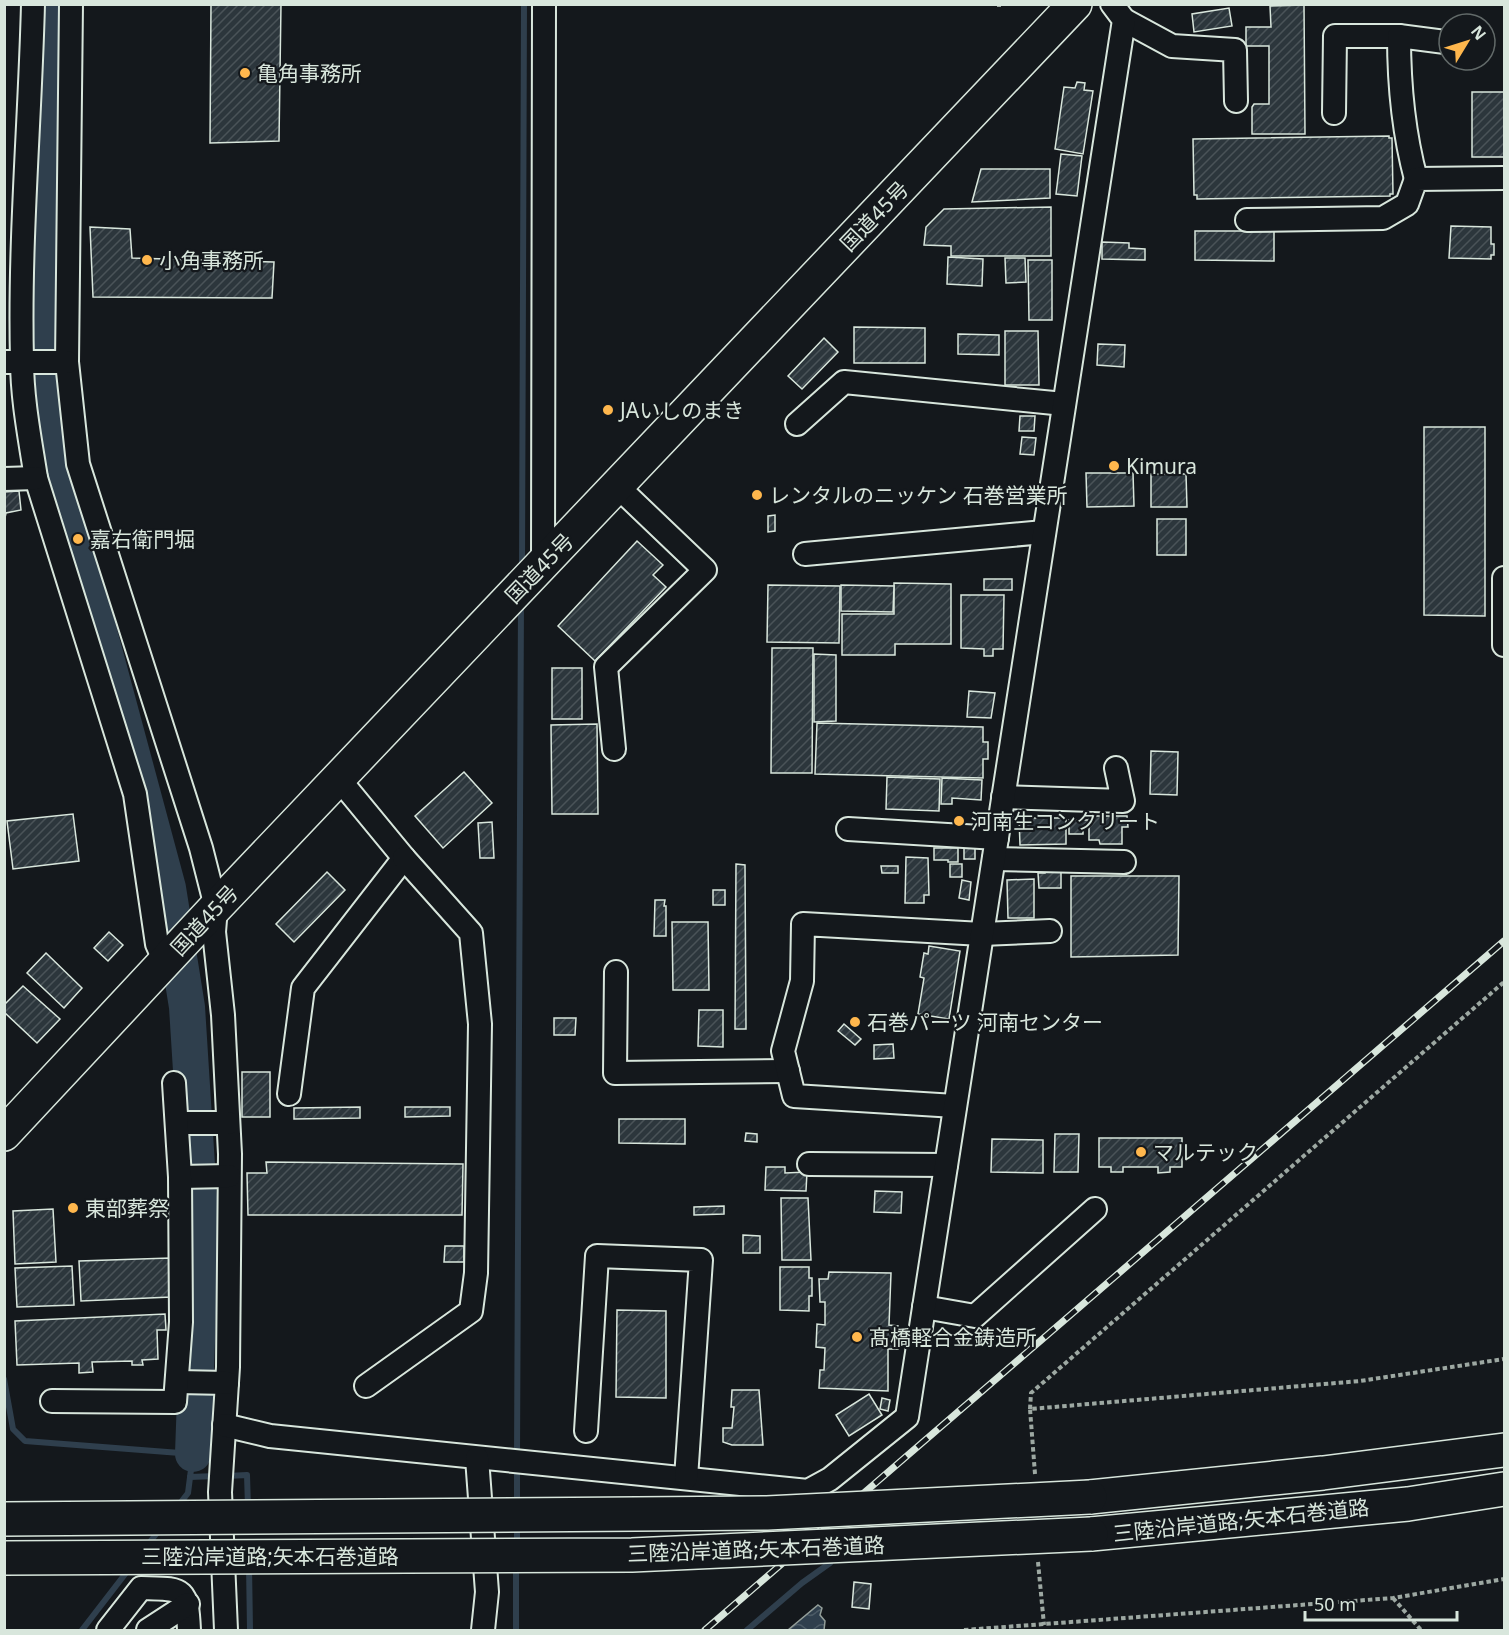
<svg xmlns="http://www.w3.org/2000/svg" width="1509" height="1635" viewBox="0 0 1509 1635" font-family="'Noto Sans','Noto Sans JP',sans-serif">
	<defs>
		<pattern id="water-waves" width="16" height="10" patternUnits="userSpaceOnUse" patternTransform="scale(1.5)"><rect width="16" height="10" fill="#2f3f4d"/><path d="M0 5q4-4 8 0t8 0" fill="none" stroke="#4c5b66"/></pattern>
		<pattern id="building-hatch" width="6" height="6" patternUnits="userSpaceOnUse" patternTransform="scale(1.5)"><rect width="6" height="6" fill="#2c363c"/><path d="M-1 1l2-2M0 6l6-6M5 7l2-2" fill="none" stroke="#4a5358"/></pattern>
	</defs>
	<rect width="100%" height="100%" fill="#14181c"/>
	<polygon fill="url(#water-waves)" stroke="#939e99" stroke-width="1.5" points="818,1605 822,1608 820,1615 825,1621 824,1630 788,1630"/>
	<g fill="none" stroke-linecap="round" stroke-linejoin="round">
		<g stroke="#2f3f4d" stroke-width="6">
			<polyline points="522,568 524,4"/>
			<polyline points="4,1379 13,1429 25,1441 193,1454 188,1493 178,1506"/>
			<polyline points="517,1456 521,602"/>
			<polyline points="227,1476 247,1475 248,1507"/>
			<polyline points="190,1477 216,1476"/>
			<polyline points="517,1504 517,1466"/>
			<polyline points="517,1546 517,1523"/>
			<polyline points="146,1547 160,1529"/>
			<polyline points="249,1565 250,1630"/>
			<polyline points="82,1630 129,1569"/>
			<polyline points="516,1630 516,1565"/>
			<polyline points="747,1630 802,1583 830,1563"/>
		</g>
		<polyline stroke="#2f3f4d" stroke-width="36" points="54,4 45,367 56,471 168,888 187,1007 201,1229 193,1454"/>
	</g>
	<g fill="url(#building-hatch)" stroke="#d8e6dc" stroke-width="1.5">
		<polygon points="211,4 281,4 279,141 210,143"/>
		<polygon points="1304,5 1305,134 1252,134 1252,107 1254,104 1269,104 1269,46 1246,46 1246,27 1271,27 1270,6"/>
		<polygon points="1229,8 1232,26 1194,32 1192,14"/>
		<polygon points="1077,82 1085,83 1084,90 1093,91 1083,154 1055,149 1064,87 1075,88"/>
		<rect x="1472" y="92" width="32" height="65"/>
		<polygon points="1389,136 1389,138 1392,138 1393,194 1390,194 1390,196 1197,199 1197,195 1194,195 1193,139"/>
		<polygon points="1061,154 1082,156 1077,196 1056,194"/>
		<polygon points="981,169 1050,169 1050,198 972,202"/>
		<polygon points="1051,207 1051,256 951,256 951,246 924,245 926,227 944,209"/>
		<polygon points="1451,226 1491,227 1491,244 1494,244 1494,255 1491,255 1491,259 1449,258"/>
		<polygon points="90,227 130,229 132,258 274,262 272,298 93,297"/>
		<polygon points="1195,231 1274,231 1274,261 1195,260"/>
		<polygon points="1102,242 1129,243 1129,248 1145,249 1145,260 1102,259"/>
		<polygon points="948,257 983,259 982,286 947,284"/>
		<polygon points="1005,258 1025,258 1026,282 1006,283"/>
		<polygon points="1028,260 1052,260 1052,320 1029,320"/>
		<polygon points="854,327 925,328 925,363 854,363"/>
		<polygon points="1005,331 1038,331 1039,385 1005,385"/>
		<polygon points="958,334 999,335 999,355 958,354"/>
		<polygon points="824,338 838,352 802,389 788,376"/>
		<polygon points="1098,344 1125,345 1124,367 1097,365"/>
		<polygon points="1020,416 1035,416 1034,431 1019,431"/>
		<polygon points="1424,427 1485,427 1485,616 1424,615"/>
		<polygon points="1022,437 1036,438 1034,455 1020,454"/>
		<polygon points="1086,473 1133,473 1134,506 1087,507"/>
		<polygon points="1151,474 1186,474 1187,507 1151,507"/>
		<polygon points="19,491 21,510 6,513 4,522 4,492"/>
		<polygon points="775,515 775,531 768,532 768,516"/>
		<rect x="1157" y="519" width="29" height="36"/>
		<polygon points="637,541 663,565 653,575 666,587 595,661 558,626"/>
		<rect x="984" y="579" width="28" height="11"/>
		<polygon points="894,583 951,584 951,644 895,644 895,655 842,655 842,614 894,614"/>
		<polygon points="768,585 840,586 839,643 767,642"/>
		<polygon points="841,585 894,586 893,612 841,611"/>
		<polygon points="961,595 1004,595 1003,649 993,649 993,656 984,656 984,649 961,648"/>
		<polygon points="772,648 813,648 812,773 771,773"/>
		<polygon points="814,654 836,655 836,721 814,722"/>
		<rect x="552" y="668" width="30" height="51"/>
		<polygon points="969,691 995,693 991,718 967,717"/>
		<polygon points="817,723 983,727 983,742 988,742 988,759 983,759 983,778 815,774"/>
		<polygon points="597,724 598,814 552,814 551,725"/>
		<polygon points="1151,751 1178,752 1177,795 1150,794"/>
		<polygon points="464,772 492,803 443,848 415,816"/>
		<polygon points="887,777 940,779 939,811 886,809"/>
		<polygon points="942,778 982,780 981,800 952,798 952,804 941,804"/>
		<polygon points="73,814 79,861 13,869 7,821"/>
		<polygon points="1089,816 1127,816 1128,827 1122,827 1122,844 1100,844 1099,840 1089,840"/>
		<polygon points="1019,818 1066,818 1066,844 1020,845"/>
		<polygon points="1069,820 1088,820 1088,828 1083,828 1083,834 1069,834"/>
		<polygon points="492,822 494,858 480,858 478,823"/>
		<rect x="964" y="847" width="11" height="12"/>
		<polygon points="934,848 958,848 958,862 948,862 948,860 934,860"/>
		<polygon points="906,857 928,858 929,895 924,895 924,903 905,903"/>
		<polygon points="736,864 745,865 746,1029 735,1029"/>
		<rect x="950" y="864" width="12" height="13"/>
		<polygon points="881,866 898,866 898,873 882,873"/>
		<polygon points="1045,871 1061,871 1061,888 1039,888 1038,873 1045,873"/>
		<polygon points="327,872 345,890 294,942 276,924"/>
		<polygon points="1071,876 1179,876 1178,955 1071,957"/>
		<polygon points="1034,879 1034,918 1008,918 1007,880"/>
		<polygon points="962,880 971,882 969,900 959,898"/>
		<rect x="713" y="890" width="12" height="15"/>
		<polygon points="655,900 665,900 664,906 666,906 666,936 654,936"/>
		<polygon points="672,922 708,922 709,990 673,990"/>
		<polygon points="109,932 123,945 108,961 94,948"/>
		<polygon points="929,946 960,951 949,1019 918,1014 924,978 920,977 924,953 928,954"/>
		<polygon points="46,953 82,988 64,1008 27,973"/>
		<polygon points="23,986 60,1019 37,1043 4,1012 4,1005"/>
		<polygon points="699,1010 723,1010 723,1047 698,1046"/>
		<polygon points="554,1018 576,1018 575,1035 554,1035"/>
		<polygon points="844,1024 861,1039 855,1045 838,1031"/>
		<polygon points="893,1044 894,1058 874,1059 874,1045"/>
		<rect x="242" y="1072" width="28" height="45"/>
		<polygon points="360,1107 360,1118 294,1119 294,1108"/>
		<polygon points="405,1107 450,1107 450,1116 405,1117"/>
		<polygon points="619,1119 685,1119 685,1144 619,1143"/>
		<polygon points="746,1133 757,1134 757,1142 745,1141"/>
		<polygon points="1055,1134 1079,1134 1078,1172 1054,1172"/>
		<polygon points="1099,1138 1182,1138 1182,1167 1170,1167 1170,1172 1158,1173 1158,1167 1123,1167 1123,1172 1111,1172 1111,1167 1099,1167"/>
		<polygon points="992,1139 1043,1140 1043,1173 991,1172"/>
		<polygon points="266,1162 463,1164 462,1215 248,1215 247,1173 267,1173"/>
		<polygon points="766,1167 785,1167 785,1173 807,1172 806,1191 765,1190"/>
		<polygon points="875,1191 902,1192 901,1213 874,1212"/>
		<polygon points="781,1198 808,1198 811,1260 782,1260"/>
		<polygon points="724,1206 724,1214 694,1215 694,1207"/>
		<polygon points="53,1209 56,1262 15,1264 13,1211"/>
		<polygon points="743,1235 760,1236 760,1253 743,1253"/>
		<polygon points="445,1246 464,1246 464,1262 444,1262"/>
		<polygon points="170,1258 171,1297 81,1301 79,1261"/>
		<polygon points="72,1266 74,1305 17,1307 15,1268"/>
		<polygon points="780,1267 809,1267 809,1278 812,1278 812,1296 809,1296 809,1311 780,1310"/>
		<polygon points="829,1272 891,1273 889,1325 898,1326 898,1349 888,1349 888,1391 819,1388 820,1370 824,1370 825,1348 816,1347 817,1324 825,1325 825,1302 820,1302 819,1279 828,1279"/>
		<polygon points="617,1310 666,1311 666,1398 616,1397"/>
		<polygon points="165,1314 166,1330 157,1330 158,1359 142,1360 143,1365 132,1365 132,1361 92,1362 93,1372 79,1373 79,1363 17,1365 15,1321"/>
		<polygon points="732,1390 759,1390 763,1445 732,1445 723,1442 723,1428 732,1428 734,1407 731,1407"/>
		<polygon points="869,1394 882,1415 849,1436 836,1415"/>
		<polygon points="882,1398 890,1400 888,1411 880,1409"/>
		<polygon points="854,1582 871,1584 869,1609 852,1607"/>
	</g>
	<g fill="none" stroke-linecap="round" stroke-linejoin="round">
		<g stroke="#d8e6dc" stroke-width="26">
			<g id="minor">
				<path d="M33,4C30,123 19,242 22,360C22,399 30,439 36,478L135,794L157,944L165,962"/>
				<polyline points="71,4 67,362 78,464 201,848 216,907 214,932 223,1015 230,1154 228,1367 220,1492 226,1630"/>
				<polyline points="1124,20 1172,46 1235,50 1236,101"/>
				<polyline points="1334,113 1335,36 1399,36"/>
				<path d="M1416,179C1403,131 1399,86 1399,36L1445,42"/>
				<polyline points="1247,220 1383,218 1407,204 1416,179 1504,178"/>
				<polyline points="4,362 67,362"/>
				<polyline points="797,424 844,382 1064,404"/>
				<polyline points="4,479 36,478"/>
				<polyline points="805,554 1044,532"/>
				<polyline points="543,563 544,4"/>
				<polyline points="1504,578 1504,645"/>
				<polyline points="614,749 606,667 705,570 617,486"/>
				<polyline points="1003,797 1123,801 1116,768"/>
				<polyline points="848,829 997,838"/>
				<polyline points="994,859 1124,862"/>
				<polyline points="616,972 615,1073 788,1071"/>
				<polyline points="289,1094 303,988 404,858 348,790 337,780"/>
				<polyline points="955,1106 794,1096 783,1051 802,981 803,924 982,934 1050,931"/>
				<polyline points="177,1123 228,1123"/>
				<polyline points="809,1164 946,1165"/>
				<polyline points="180,1177 229,1176"/>
				<polyline points="924,1307 975,1316 1095,1209"/>
				<polyline points="178,1382 227,1383"/>
				<polyline points="366,1386 471,1311 476,1273 480,1024 471,933 404,858"/>
				<polyline points="52,1401 175,1402 181,1322 180,1177 174,1083"/>
				<polyline points="224,1425 270,1436 808,1491 830,1479 907,1417 1124,20 1112,4"/>
				<polyline points="586,1431 597,1256 701,1260 686,1478"/>
				<polyline points="477,1458 487,1592 483,1630"/>
				<path d="M108,1630L141,1588C183,1589 187,1586 189,1630"/>
				<polyline points="148,1630 188,1604"/>
			</g>
		</g>
		<g stroke="#d8e6dc" stroke-width="36">
			<g id="highway">
				<polyline points="4,1134 216,907 1075,4"/>
				<polyline points="1090,1497 1323,1473 1504,1450"/>
				<polyline points="1091,1534 1408,1504 1504,1489"/>
			</g>
		</g>
		<g stroke="#9da8a2" stroke-width="4" stroke-dasharray="4.5 3" stroke-linecap="butt">
			<polyline points="999,4 999,7"/>
			<polyline points="1030,1409 1031,1393 1504,982"/>
			<polyline points="1035,1474 1030,1409 1360,1381 1504,1359"/>
			<polyline points="1038,1562 1044,1625"/>
			<polyline points="1393,1598 1421,1630"/>
			<polyline points="964,1630 1393,1598 1504,1579"/>
		</g>
		<use href="#minor" stroke="#14181c" stroke-width="22"/>
		<use href="#highway" stroke="#14181c" stroke-width="33"/>
		<g stroke="#d8e6dc" stroke-width="7">
			<polyline id="rail" points="705,1630 1504,941"/>
		</g>
		<use href="#rail" stroke="#14181c" stroke-width="4.5" stroke-dasharray="14" stroke-linecap="butt"/>
		<g stroke="#d8e6dc" stroke-width="36" stroke-linecap="butt">
			<g id="highway-bridge">
				<polyline points="4,1519 767,1513 1090,1497"/>
				<polyline points="4,1558 632,1555 1091,1534"/>
			</g>
		</g>
		<use href="#highway-bridge" stroke="#14181c" stroke-width="33"/>
	</g>
	<g fill="#ffb74d" stroke="#14181c" stroke-width="2">
		<circle cx="245" cy="73" r="6"/>
		<circle cx="147" cy="260" r="6"/>
		<circle cx="608" cy="410" r="6"/>
		<circle cx="1114" cy="466" r="6"/>
		<circle cx="757" cy="495" r="6"/>
		<circle cx="78" cy="539" r="6"/>
		<circle cx="959" cy="821" r="6"/>
		<circle cx="855" cy="1022" r="6"/>
		<circle cx="1141" cy="1152" r="6"/>
		<circle cx="73" cy="1208" r="6"/>
		<circle cx="857" cy="1337" r="6"/>
	</g>
	<g text-anchor="middle" dominant-baseline="central" stroke-width="4.5" stroke-linejoin="round" paint-order="stroke">
		<g font-size="21" fill="#d8e6dc" stroke="#14181c" text-anchor="start">
			<text x="257" y="73">亀角事務所</text>
			<text x="159" y="260">小角事務所</text>
			<text x="620" y="410">JAいしのまき</text>
			<text x="1126" y="466">Kimura</text>
			<text x="769" y="495">レンタルのニッケン 石巻営業所</text>
			<text x="90" y="539">嘉右衛門堀</text>
			<text x="971" y="821">河南生コンクリート</text>
			<text x="867" y="1022">石巻パーツ 河南センター</text>
			<text x="1153" y="1152">マルテック</text>
			<text x="85" y="1208">東部葬祭</text>
			<text x="869" y="1337">髙橋軽合金鋳造所</text>
		</g>
		<g font-size="21" fill="#d8e6dc" stroke="#14181c">
			<text transform="translate(874 216) rotate(-46)">国道45号</text>
			<text transform="translate(539 568) rotate(-46)">国道45号</text>
			<text transform="translate(204 920) rotate(-47)">国道45号</text>
			<text transform="translate(1241 1520) rotate(-6)">三陸沿岸道路;矢本石巻道路</text>
			<text transform="translate(756 1549) rotate(-2)">三陸沿岸道路;矢本石巻道路</text>
			<text x="270" y="1556">三陸沿岸道路;矢本石巻道路</text>
		</g>
	</g>
	<rect width="1509" height="1635" fill="none" stroke="#d8e6dc" stroke-width="12"/>
	<g transform="translate(1467 42) rotate(52)"><circle r="28" fill="#14181c" stroke="#626a69" stroke-width="1.5"/>
	<path d="M0-4.5L10 22L0 15L-10 22Z" fill="#ffb74d"/>
	<text y="-9" font-size="16" font-weight="bold" text-anchor="middle" fill="#d8e6dc">N</text>
	</g>
	<path d="M1305 1611v9h152v-9" fill="none" stroke="#d8e6dc" stroke-width="3"/>
	<text x="1314" y="1611" font-size="18" fill="#d8e6dc" stroke="#14181c" stroke-width="4.5" paint-order="stroke">50 m</text>
</svg>
